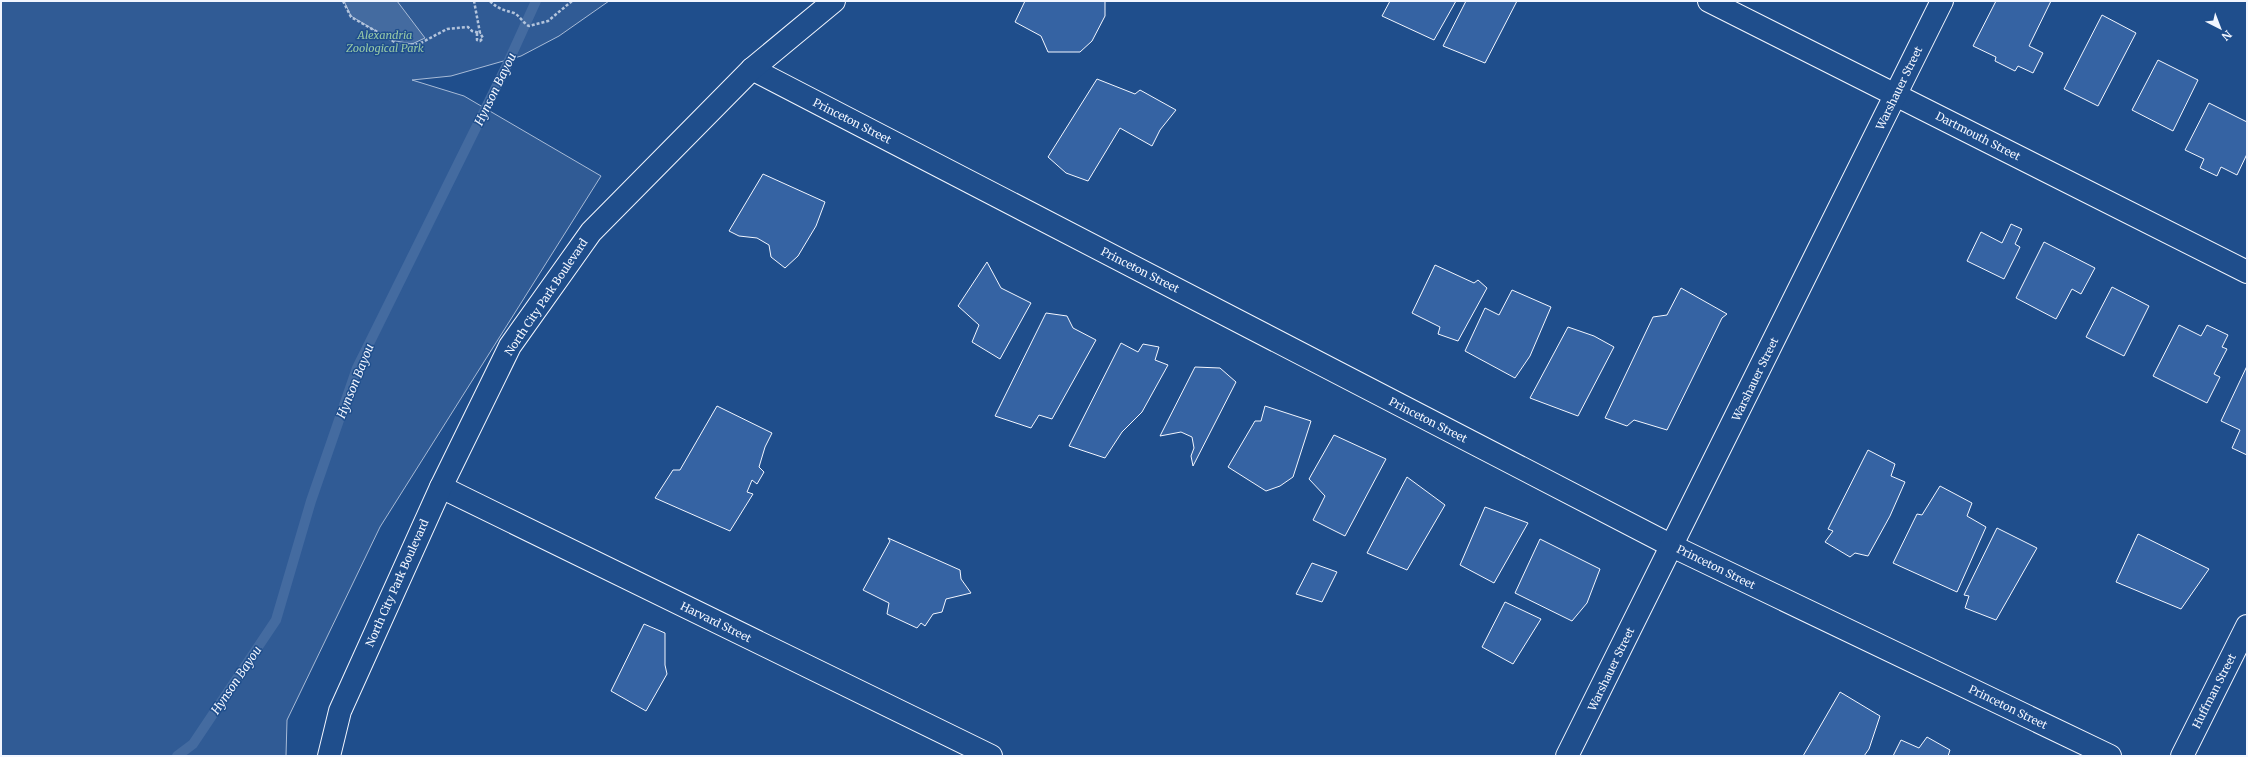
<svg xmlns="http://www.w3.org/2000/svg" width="2248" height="757" viewBox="0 0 2248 757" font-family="Merriweather,serif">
	<rect width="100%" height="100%" fill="#1f4e8c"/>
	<polygon fill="#305b95" stroke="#a8bbd7" points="1,1 609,1 559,36 521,56 451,76 412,80 464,96 601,176 380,527 287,720 286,756 1,756"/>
	<polygon fill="#446ba0" stroke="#a8bbd7" points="344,1 397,1 425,38 412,44 391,40 351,16"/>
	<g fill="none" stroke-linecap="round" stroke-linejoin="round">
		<polyline stroke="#446ba0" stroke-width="10" points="177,756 193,744 276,620 311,501 357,368 506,67 536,1"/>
	</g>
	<g fill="#3563a3" stroke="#f2f6ff">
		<polygon points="1025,1 1105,1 1105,16 1092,41 1080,52 1048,52 1041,36 1015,22"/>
		<polygon points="1390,1 1456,1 1434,40 1382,16"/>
		<polygon points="1466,1 1517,1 1485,63 1443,46"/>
		<polygon points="1996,1 2051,1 2029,46 2043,53 2033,73 2018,66 2015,71 1995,61 1996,57 1973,46"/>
		<polygon points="2102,15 2136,33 2098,106 2064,89"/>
		<polygon points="2158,60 2198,80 2173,131 2132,110"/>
		<polygon points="1097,79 1135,94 1140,90 1176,110 1160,130 1152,146 1120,128 1088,181 1066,173 1048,157"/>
		<polygon points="2209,103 2247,122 2247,154 2237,175 2221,167 2217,176 2200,168 2204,159 2185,150"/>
		<polygon points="763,174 825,202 816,226 798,256 785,268 771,257 769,245 757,238 739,236 729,231"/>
		<polygon points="2011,224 2022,229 2015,244 2020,247 2004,279 1967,261 1981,232 2002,243"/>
		<polygon points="2044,242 2095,268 2081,294 2072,289 2056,319 2016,298"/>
		<polygon points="987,262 1001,288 1031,303 1000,359 972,342 979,325 958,306"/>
		<polygon points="1435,265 1474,283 1478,280 1487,288 1458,341 1438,334 1440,327 1412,313"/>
		<polygon points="2112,287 2149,306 2124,356 2086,337"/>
		<polygon points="1681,288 1727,314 1722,318 1667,430 1634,420 1627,426 1605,418 1653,317 1667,315"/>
		<polygon points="1512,290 1551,307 1530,356 1515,378 1465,351 1485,308 1499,315"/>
		<polygon points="1046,313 1067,316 1073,328 1096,340 1052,419 1039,415 1031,428 995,416"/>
		<polygon points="2179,325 2201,336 2207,325 2228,335 2222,347 2227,349 2214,374 2220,377 2207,403 2153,376"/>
		<polygon points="1568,327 1594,336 1614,347 1578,416 1530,398"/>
		<polygon points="1121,343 1138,352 1143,344 1159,347 1155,360 1168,365 1142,412 1122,432 1105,458 1069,446"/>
		<polygon points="2247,366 2247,455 2232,448 2240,430 2221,421"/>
		<polygon points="1195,367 1220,368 1236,382 1193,466 1191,456 1194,448 1192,437 1181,432 1160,436"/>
		<polygon points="717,406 772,433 765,447 759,467 764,472 757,484 752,480 747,492 753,494 730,531 655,498 673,470 680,470"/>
		<polygon points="1265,406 1311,421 1293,477 1280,486 1266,491 1228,467 1255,421 1261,421"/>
		<polygon points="1334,435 1386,459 1345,536 1313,520 1325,496 1309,479"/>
		<polygon points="1868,450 1895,464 1891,476 1905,482 1890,516 1868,556 1855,553 1850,557 1825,542 1833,531 1828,529"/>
		<polygon points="1407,477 1445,505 1407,570 1367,553"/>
		<polygon points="1940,486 1972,503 1967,516 1986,527 1957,592 1893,563 1917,514 1922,515"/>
		<polygon points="1485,507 1528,523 1494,583 1460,565"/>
		<polygon points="1997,528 2037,548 1996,620 1965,608 1969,596 1964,595"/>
		<polygon points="2138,534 2209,569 2181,609 2116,582"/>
		<polygon points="888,538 960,570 961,579 971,593 946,599 942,612 933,614 925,626 921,623 917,628 887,614 889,603 863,590 890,541"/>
		<polygon points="1540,539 1600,569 1587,603 1572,621 1515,593"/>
		<polygon points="1312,563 1337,572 1322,602 1296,594"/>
		<polygon points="1505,602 1541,619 1513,664 1482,647"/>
		<polygon points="644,624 665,633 665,665 667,674 646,711 611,691"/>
		<polygon points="1840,692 1880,716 1869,749 1864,756 1803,756"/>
		<polygon points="1927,737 1950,750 1948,756 1893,756 1901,740 1919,748"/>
	</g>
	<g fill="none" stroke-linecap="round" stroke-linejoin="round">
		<g stroke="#f2f6ff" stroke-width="24">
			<g id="minor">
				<polyline points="1709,1 2247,272"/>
				<polyline points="752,69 1672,546 2110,756"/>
				<polyline points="441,487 991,756"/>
				<polyline points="329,756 340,711 441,487 510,346 591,232 752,69 834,1"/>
				<polyline points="1567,756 1942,1"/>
				<polyline points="2182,756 2247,626"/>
			</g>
		</g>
		<g stroke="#b3c4dc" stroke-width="2.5" stroke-dasharray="3 2" stroke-linecap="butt">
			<polyline points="343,1 351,17 400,45 419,44 447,29 468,27 472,31 480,33 474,1"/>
			<path d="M490,1C498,9 504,10 514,13C519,15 523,23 529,26L548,21L572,1"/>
			<polyline points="477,33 477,40 480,41 483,38 480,33"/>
		</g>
		<use href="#minor" stroke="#1f4e8c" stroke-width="22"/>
	</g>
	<g text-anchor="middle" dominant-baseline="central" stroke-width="3" stroke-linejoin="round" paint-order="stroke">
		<g font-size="11" font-style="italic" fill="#97c8a6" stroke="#1f4e8c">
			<text x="385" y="35">Alexandria<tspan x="385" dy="13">Zoological Park</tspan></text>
		</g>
		<g font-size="11" fill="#f2f6ff" stroke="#1f4e8c">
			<text transform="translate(1899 88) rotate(-64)">Warshauer Street</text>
			<text transform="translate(852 121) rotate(27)">Princeton Street</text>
			<text transform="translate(1978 136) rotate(27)">Dartmouth Street</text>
			<text transform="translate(1140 270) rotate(27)">Princeton Street</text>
			<text transform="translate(546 297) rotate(-56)">North City Park Boulevard</text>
			<text transform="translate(1755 379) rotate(-64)">Warshauer Street</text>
			<text transform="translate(1428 420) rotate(27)">Princeton Street</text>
			<text transform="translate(1716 567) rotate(26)">Princeton Street</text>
			<text transform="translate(397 583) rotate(-66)">North City Park Boulevard</text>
			<text transform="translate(716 622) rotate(26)">Harvard Street</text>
			<text transform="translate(1611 669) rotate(-64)">Warshauer Street</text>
			<text transform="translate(2214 691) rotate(-63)">Huffman Street</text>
			<text transform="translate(2008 707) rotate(26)">Princeton Street</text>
		</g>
		<g font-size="12" font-style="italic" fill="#f2f6ff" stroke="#1f4e8c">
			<text transform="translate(495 89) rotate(-64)">Hynson Bayou</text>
			<text transform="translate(355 381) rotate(-68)">Hynson Bayou</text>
			<text transform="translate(236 680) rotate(-56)">Hynson Bayou</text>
		</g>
	</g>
	<rect width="2248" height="757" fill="none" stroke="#f2f6ff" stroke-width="4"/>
	<g transform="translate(2220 28) rotate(138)" stroke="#1f4e8c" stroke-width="3" paint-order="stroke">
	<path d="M0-3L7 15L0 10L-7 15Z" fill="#f2f6ff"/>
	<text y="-6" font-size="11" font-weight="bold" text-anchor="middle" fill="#f2f6ff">N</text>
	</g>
</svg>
